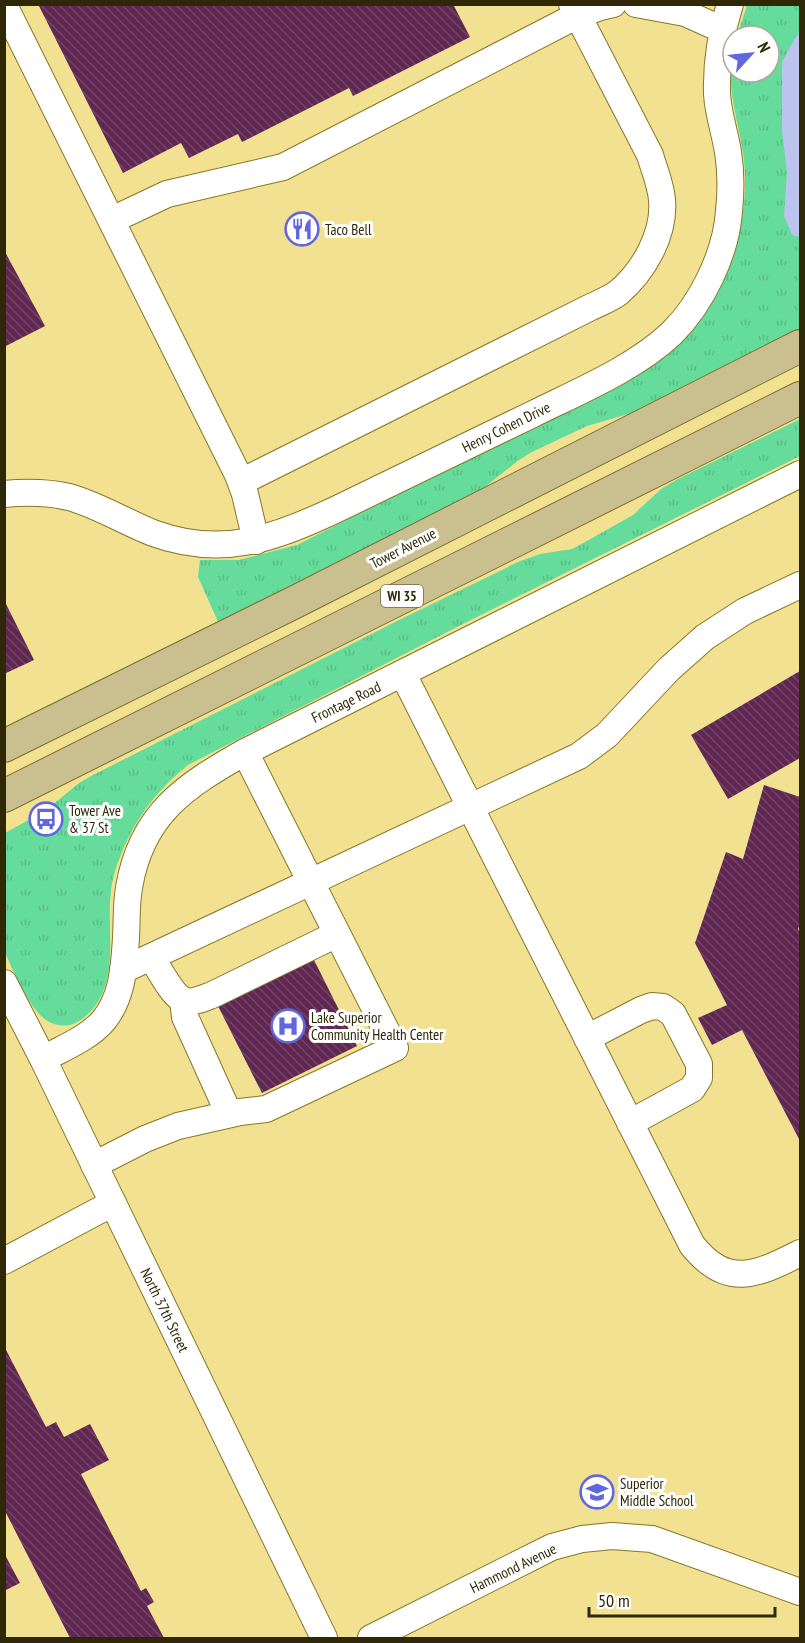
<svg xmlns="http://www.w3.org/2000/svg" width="805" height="1643" viewBox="0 0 805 1643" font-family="'PT Sans Narrow',sans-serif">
	<defs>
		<pattern id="grass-tufts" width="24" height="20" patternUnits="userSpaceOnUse" patternTransform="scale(1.5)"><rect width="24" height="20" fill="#66dc9c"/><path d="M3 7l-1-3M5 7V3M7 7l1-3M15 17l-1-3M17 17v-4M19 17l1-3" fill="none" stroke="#59bd85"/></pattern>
		<pattern id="building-back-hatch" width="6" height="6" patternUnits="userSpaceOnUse" patternTransform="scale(1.5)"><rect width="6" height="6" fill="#5f2752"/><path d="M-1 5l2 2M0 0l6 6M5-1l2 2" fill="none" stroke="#734566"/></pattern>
	</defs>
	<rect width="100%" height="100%" fill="#f3e192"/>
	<g fill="url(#grass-tufts)">
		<path d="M747,5H800V331L639,411L587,426L532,452L519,460L476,494L219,624L198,577L200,560H239L297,545L649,368C669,353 687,338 702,318C735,273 751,208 743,153C738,119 725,85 733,49V72H769V36H737Z"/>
		<path d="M800,419V456L457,627L188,765C156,791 133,821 119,860C115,869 112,881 111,891C106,930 120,977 92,1010C85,1017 79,1023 70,1025C52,1028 41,1018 32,1005C25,995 6,959 4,947C3,936 4,922 4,911C4,885 4,859 5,833L45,811L79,783L93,775L399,620L520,561L540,554L572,549L594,537L633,515L661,489L678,479Z"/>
	</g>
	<polygon fill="#bcc4ee" points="800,33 800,237 792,235 784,216 787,173 782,130 782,62 796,36"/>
	<g fill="url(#building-back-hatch)">
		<polygon points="38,4 453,4 470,37 353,96 349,88 242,142 238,134 189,158 181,143 123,173"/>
		<polygon points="4,250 45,326 4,347"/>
		<polygon points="4,600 34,660 4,674"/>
		<polygon points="800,671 800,758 728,799 691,735"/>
		<polygon points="764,785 800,797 800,923 798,929 800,934 800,1138 799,1139 742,1030 712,1045 698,1018 727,1005 695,943 726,852 743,859"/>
		<polygon points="313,958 357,1046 262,1093 218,1006"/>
		<polygon points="4,1346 46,1427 56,1422 64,1437 90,1424 109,1460 81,1474 141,1591 146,1588 154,1602 147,1606 164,1638 70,1638 4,1509"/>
		<polygon points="4,1553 20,1583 4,1591"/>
	</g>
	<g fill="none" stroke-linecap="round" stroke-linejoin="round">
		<g stroke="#877625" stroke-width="28">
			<g id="minor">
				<polyline points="636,4 685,13 723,30"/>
				<polyline points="4,5 238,475 245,494 256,541"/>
				<polyline points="112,220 167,194 283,167 578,15 600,7 613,4"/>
				<path d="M241,482L589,308C599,303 610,299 618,293C644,271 665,234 662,200C661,185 654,169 650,155L572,4"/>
				<path d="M4,494C26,492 47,492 69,497C98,505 125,522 153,533C221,558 273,539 335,510C400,479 465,447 531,415C577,392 634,369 672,333C702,303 726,254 729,211C731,192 731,171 728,152C725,133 718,113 717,94C716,64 721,33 730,4"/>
				<path d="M403,674L692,1245C727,1289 757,1275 800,1253"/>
				<path d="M151,957C159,968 171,994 183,1000C191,1004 204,998 212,995L337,934"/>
				<polyline points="123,970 579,756 607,735 669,669 705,637 745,611 800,585"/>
				<polyline points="4,983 43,1059 324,1638"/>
				<polyline points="183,1000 185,1017 229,1114"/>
				<polyline points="587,1038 641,1010 652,1006 663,1007 673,1014 699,1064 699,1078 692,1089 630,1123"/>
				<path d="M43,1059C63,1048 89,1038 104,1020C123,996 124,967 126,938C127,921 126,904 129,888C141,814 185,786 245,752L800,474"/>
				<polyline points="94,1165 145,1139 178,1126 240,1112 266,1109 395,1048 245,752"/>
				<polyline points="4,1261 113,1203"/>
				<polyline points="371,1638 552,1547 582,1539 612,1536 652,1539 800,1592"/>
			</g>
		</g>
		<g stroke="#7d6f2f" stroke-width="34">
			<g id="major">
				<polyline points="4,746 297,601 800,346"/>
				<polyline points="4,796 800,398"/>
			</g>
		</g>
		<use href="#minor" stroke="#fff" stroke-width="26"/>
		<use href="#major" stroke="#cabf8f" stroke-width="32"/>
	</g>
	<defs>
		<g id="restaurant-ring" transform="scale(1.725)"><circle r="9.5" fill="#fff" stroke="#6167e0" stroke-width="1.5"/><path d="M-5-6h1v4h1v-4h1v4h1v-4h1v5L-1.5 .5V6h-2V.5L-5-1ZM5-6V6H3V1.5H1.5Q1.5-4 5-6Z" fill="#6167e0"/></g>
		<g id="bus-ring" transform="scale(1.725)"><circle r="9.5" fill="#fff" stroke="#6167e0" stroke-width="1.5"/><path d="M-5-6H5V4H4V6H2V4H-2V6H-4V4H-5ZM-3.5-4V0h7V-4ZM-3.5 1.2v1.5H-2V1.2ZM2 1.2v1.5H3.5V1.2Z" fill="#6167e0"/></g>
		<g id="hospital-ring" transform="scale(1.725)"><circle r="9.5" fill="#fff" stroke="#6167e0" stroke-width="1.5"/><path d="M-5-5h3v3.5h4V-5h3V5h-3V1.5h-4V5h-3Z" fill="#6167e0"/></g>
		<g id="school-ring" transform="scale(1.725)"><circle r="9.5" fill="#fff" stroke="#6167e0" stroke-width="1.5"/><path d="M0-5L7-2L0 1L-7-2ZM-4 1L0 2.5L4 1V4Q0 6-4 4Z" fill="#6167e0"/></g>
	</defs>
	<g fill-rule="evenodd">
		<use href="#restaurant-ring" x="302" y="229"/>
		<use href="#bus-ring" x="46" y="819"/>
		<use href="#hospital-ring" x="288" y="1026"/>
		<use href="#school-ring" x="597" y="1492"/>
	</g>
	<g text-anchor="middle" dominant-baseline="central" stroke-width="6" stroke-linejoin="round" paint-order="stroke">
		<rect fill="#fff" stroke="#6d6851" stroke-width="1.5" x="381" y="585" width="42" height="22" rx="4.5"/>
		<g font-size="14" font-weight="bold" fill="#2f2806">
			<text x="402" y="596">WI 35</text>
		</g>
		<g font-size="15" fill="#2f2806" stroke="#fff" text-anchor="start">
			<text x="325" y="229">Taco Bell</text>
			<text x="69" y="810">Tower Ave<tspan x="69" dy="17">&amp; 37 St</tspan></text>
			<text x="311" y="1017">Lake Superior<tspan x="311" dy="17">Community Health Center</tspan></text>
			<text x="620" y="1483">Superior<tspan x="620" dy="17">Middle School</tspan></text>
		</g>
		<g font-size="15" fill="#2f2806" stroke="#fff">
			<text transform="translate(506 427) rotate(-26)">Henry Cohen Drive</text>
			<text transform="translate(403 548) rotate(-27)">Tower Avenue</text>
			<text transform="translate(346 702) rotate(-26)">Frontage Road</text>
			<text transform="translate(165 1310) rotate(64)">North 37th Street</text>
			<text transform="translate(513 1568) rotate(-26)">Hammond Avenue</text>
		</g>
	</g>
	<rect width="805" height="1643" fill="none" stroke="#2f2806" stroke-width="12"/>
	<g transform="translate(751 54) rotate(63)"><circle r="28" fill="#ffffff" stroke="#aca99b" stroke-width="1.5"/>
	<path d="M0-4.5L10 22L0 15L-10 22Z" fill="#6167e0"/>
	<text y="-9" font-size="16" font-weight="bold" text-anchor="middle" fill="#2f2806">N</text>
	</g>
	<path d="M589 1607v9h186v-9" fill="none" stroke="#2f2806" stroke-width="3"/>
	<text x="598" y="1607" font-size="18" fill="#2f2806" stroke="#ffffff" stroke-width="4.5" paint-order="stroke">50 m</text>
</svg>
